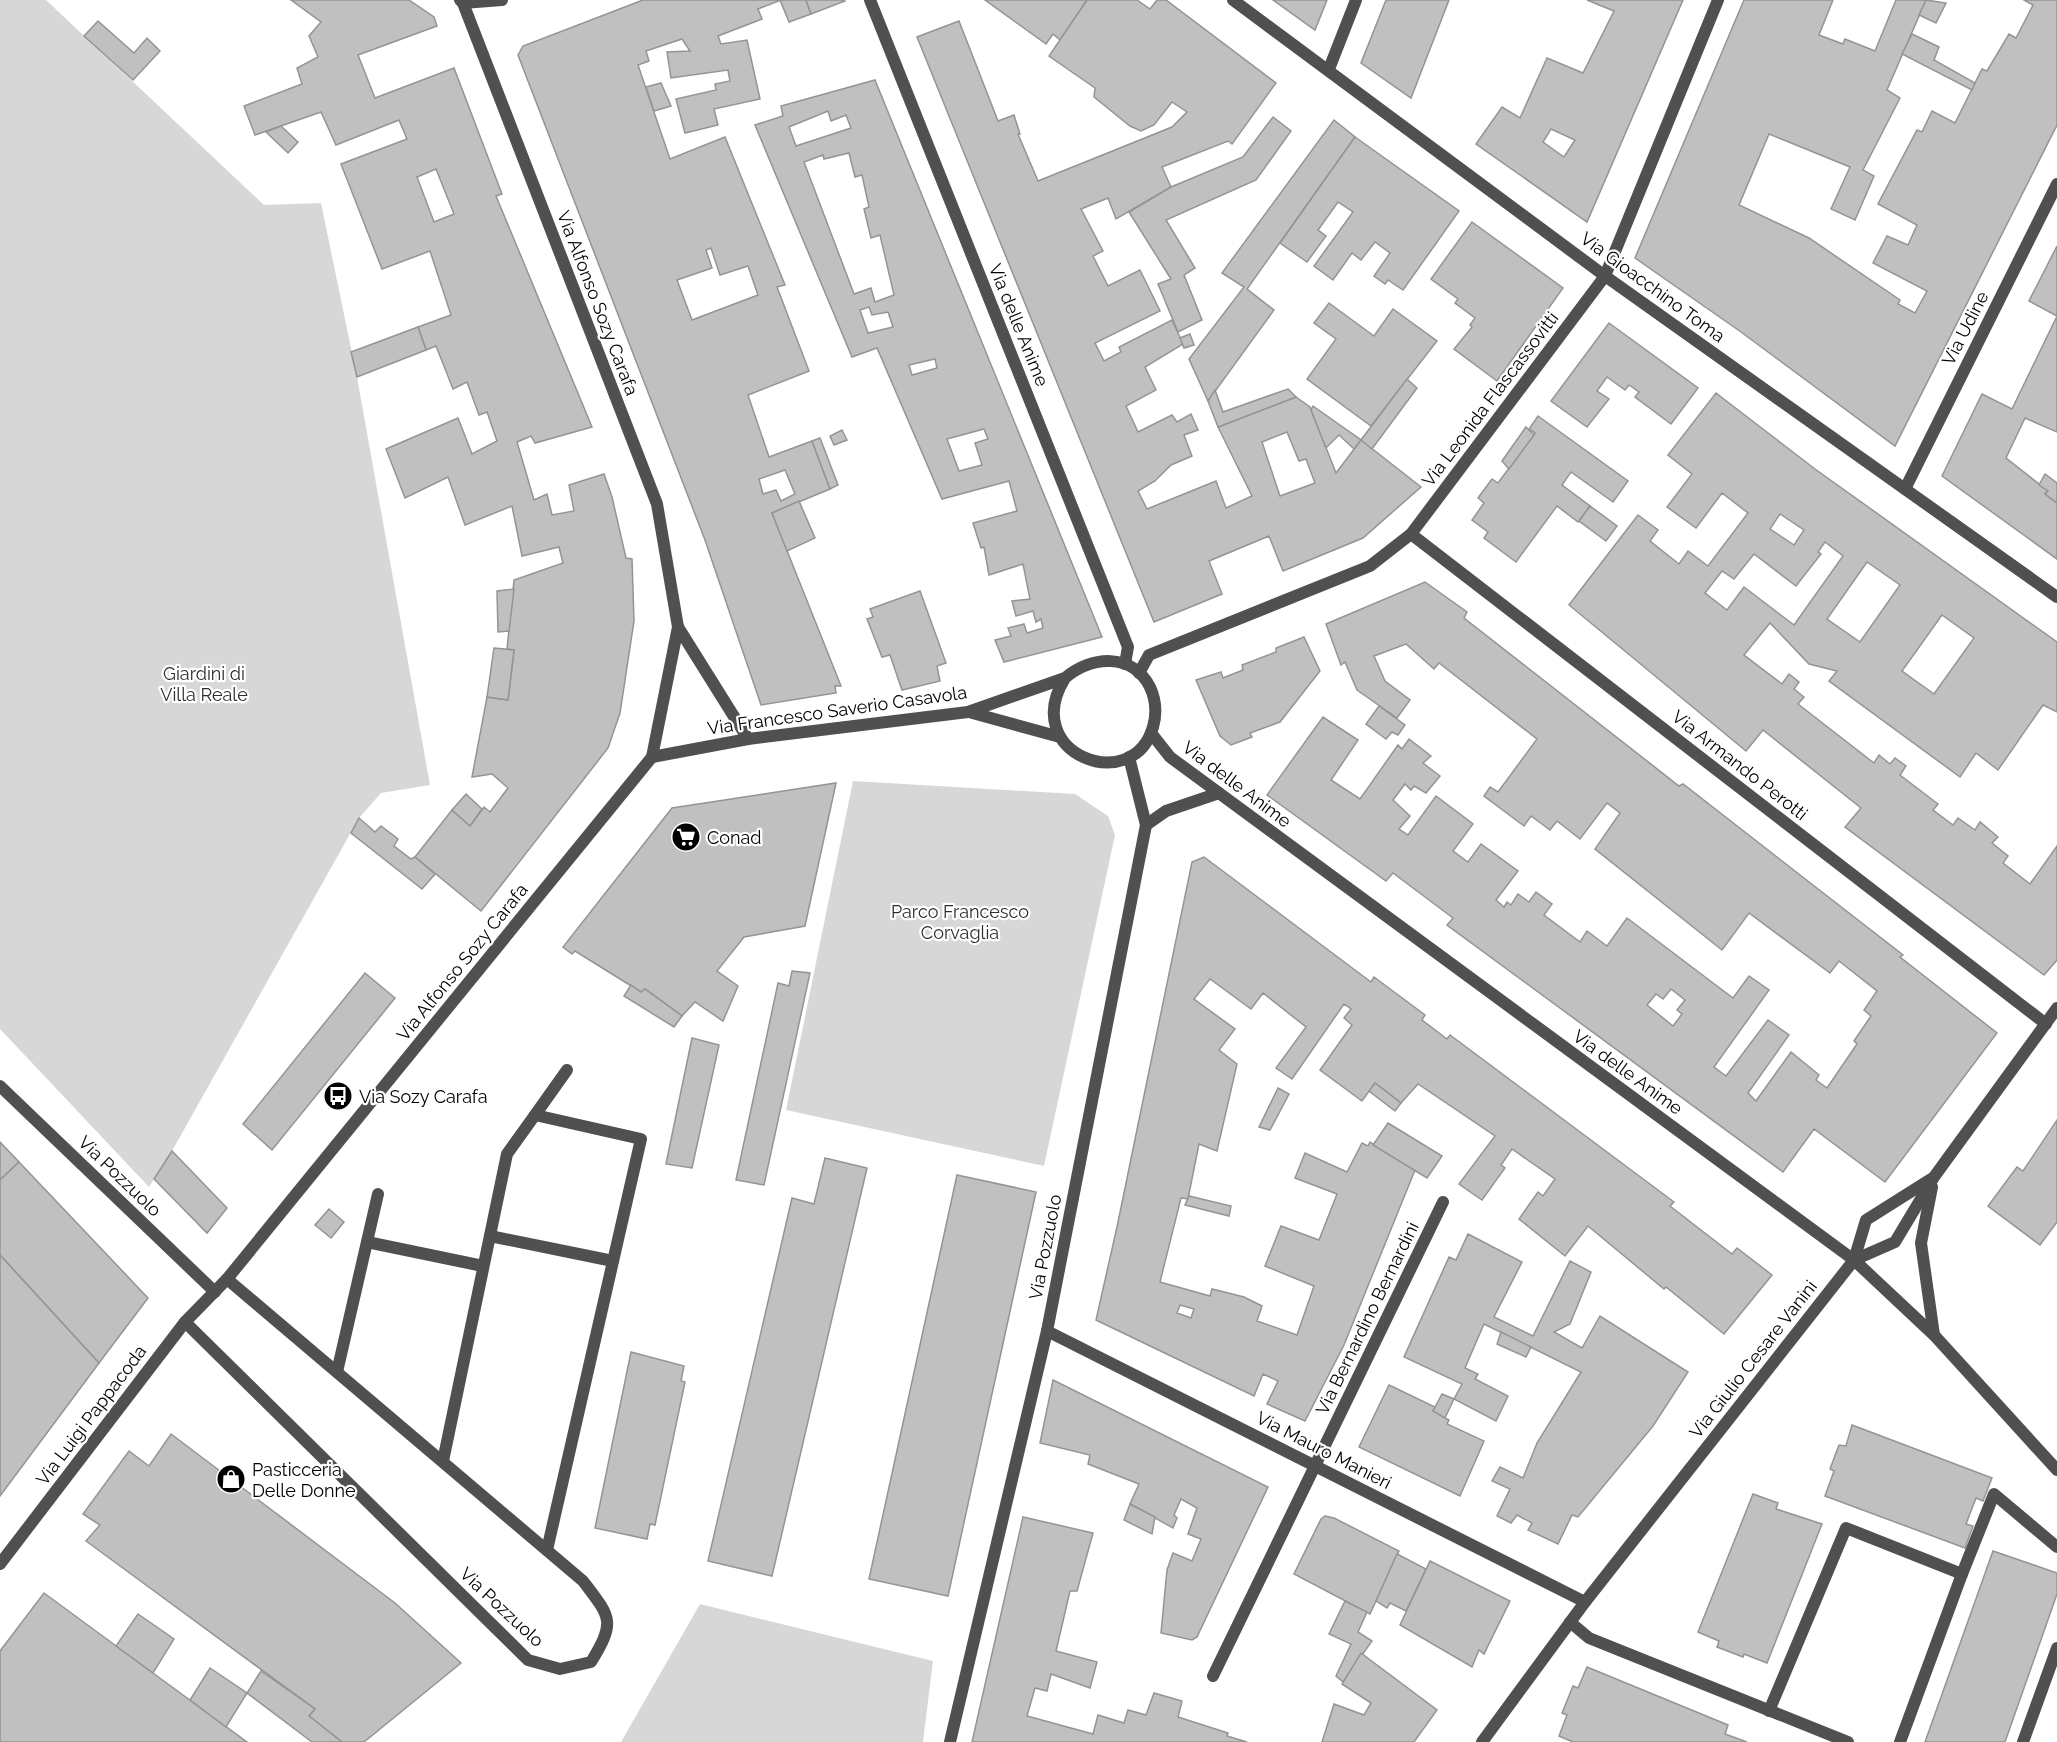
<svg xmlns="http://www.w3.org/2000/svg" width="2057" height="1742" viewBox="0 0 2057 1742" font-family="Raleway,sans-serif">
	<rect width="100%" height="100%" fill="#fff"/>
	<g fill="#d7d7d7">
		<polygon points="0,0 46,0 264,205 321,203 357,377 430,785 381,793 359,818 172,1151 149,1187 0,1029"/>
		<polygon points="853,781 1075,794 1108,816 1115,835 1044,1166 786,1110"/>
		<polygon points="700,1604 933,1661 923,1742 621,1742"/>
	</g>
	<g fill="#c0c0c0" stroke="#949494" stroke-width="1.5" fill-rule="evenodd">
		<path d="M291,0H409L434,17L437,26L358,55L375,98L454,68L502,194L496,196L592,427L535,443L531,436L517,442L534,500L547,494L552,515L574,511L569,485L604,474L612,497L626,558L632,559L634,621L620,713L608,748L481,911L415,857L452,810L470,826L484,807L490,812L508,788L492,774L472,777L487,697L508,700L514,650L507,649L514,580L563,563L559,547L522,556L512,506L465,525L448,477L405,498L386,449L458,418L472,454L497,441L487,412L479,415L467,382L453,389L436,346L426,350L418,327L451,315L430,251L382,269L341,164L407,139L399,120L336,145L321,112L255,135L244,106L302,84L297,68L318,57L309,36L321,22ZM436,169L454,214L434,222L417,177Z"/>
		<path d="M643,0H781L758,9L762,19L718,36L721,44L747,40L760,99L714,109L718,125L685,133L676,99L716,90L715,84L730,81L728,70L671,78L667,52L690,51L682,39L646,51L649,61L638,65L670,159L725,137L785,285L777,287L809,371L748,395L769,457L812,441L830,489L772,513L841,686H835L836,693L761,705L705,540L518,55L523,46ZM711,248L720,275L748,266L758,295L692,320L677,280L712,268L706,250ZM785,470L795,494L781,501L776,490L763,494L759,479Z"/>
		<polygon points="780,0 806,0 811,14 789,22"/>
		<polygon points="806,0 844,0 845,1 811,14"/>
		<polygon points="985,0 1087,0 1060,40 1053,34 1046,44"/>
		<path d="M1087,0H1137L1150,9L1157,0H1166L1276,83L1232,144L1228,141L1162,167L1171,187L1116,219L1108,198L1081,209L1103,251L1093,256L1108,286L1140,270L1160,311L1095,343L1104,361L1121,352L1119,347L1172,320L1183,344L1145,367L1156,390L1126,406L1138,432L1172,415L1177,422L1191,414L1198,430L1184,435L1192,456L1171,465L1155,481L1138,491L1147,509L1216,481L1226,508L1252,496L1218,427L1296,397L1310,407L1336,473L1361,440L1421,487L1363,538L1283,571L1269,536L1209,561L1222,594L1154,622L917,37L959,21L998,121L1014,115L1020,134H1018L1038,181L1172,127L1187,112L1172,102L1154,125L1141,131L1130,126L1094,97L1095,88L1049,56ZM1287,432L1299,461L1306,459L1315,483L1280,496L1262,442Z"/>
		<polygon points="1273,0 1327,0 1315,30"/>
		<polygon points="1386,0 1449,0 1411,98 1361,63"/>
		<path d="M1587,0H1683L1587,222L1476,144L1502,107L1520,118L1547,58L1583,73L1614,11ZM1551,129L1575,140L1564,157L1543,142Z"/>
		<polygon points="1744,0 1833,0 1819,35 1843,44 1845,39 1875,51 1896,0 1926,0 1887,90 1900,98 1863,170 1874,176 1855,220 1831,209 1850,167 1769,134 1739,205 1809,238 1900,300 1898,304 1915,313 1927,291 1873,263 1887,236 1908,245 1917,225 1878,204 1917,130 1922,132 1932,111 1955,123 1982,69 1987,71 2009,34 2016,38 2033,5 2024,0 2057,0 2057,125 1895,446 1741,332 1635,258"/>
		<polygon points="1926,0 1946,3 1936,23 1919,15"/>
		<polygon points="98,21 134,53 147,38 160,51 133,80 84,36"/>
		<polygon points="1912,34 1939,47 1934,60 1975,83 1972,90 1902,54"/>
		<path d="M875,80L1102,637L1004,662L995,640L1011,636L1008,628L1024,624L1027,633L1043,628L1041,619L1036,622L1033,611L1016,616L1012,601L1030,599L1023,564L989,575L984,547L981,548L973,523L1017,511L1009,481L942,499L877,348L852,357L755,125L783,116L781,106ZM828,111L831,121L846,115L851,128L796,146L789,127ZM849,153L855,177L862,175L869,207L864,209L871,238L880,235L894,295L875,302L871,288L854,294L804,162L823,155L824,159ZM869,307L872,315L888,312L893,327L868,333L860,310ZM935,359L937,368L912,375L909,365ZM984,429L988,439L975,443L982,465L959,471L947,439Z"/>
		<polygon points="661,83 671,106 654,111 646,87"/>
		<polygon points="1273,117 1291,131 1256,180 1166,220 1195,268 1184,275 1202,320 1178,332 1158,284 1171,279 1129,212 1171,187 1243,157"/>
		<polygon points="1334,120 1355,137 1247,289 1274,310 1208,401 1189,359 1244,287 1222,273"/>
		<polygon points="281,126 298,142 288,153 266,132"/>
		<polygon points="1355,137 1459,211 1403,290 1388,280 1385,284 1374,276 1390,253 1375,242 1361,260 1352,253 1333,280 1314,266 1353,212 1338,202 1318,230 1326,236 1307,262 1280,243"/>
		<polygon points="1472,222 1563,288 1497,381 1454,349 1472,327 1470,325 1475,318 1455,303 1458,299 1431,279"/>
		<polygon points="2057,246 2057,432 2025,418 2006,458 2048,491 2045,494 2057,503 2057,559 1942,476 1982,394 2012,409 2057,316 2029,301"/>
		<polygon points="1329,303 1374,336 1393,309 1437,341 1371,426 1307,379 1336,339 1314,323"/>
		<polygon points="1609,323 1698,388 1671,424 1635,397 1639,392 1629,385 1625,390 1607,377 1597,391 1609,399 1587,427 1551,401"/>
		<polygon points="418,327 426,350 357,377 351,352"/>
		<polygon points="1190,334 1194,345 1184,348 1180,338"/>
		<polygon points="1407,379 1417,388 1372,449 1361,440"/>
		<polygon points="1288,389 1296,397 1218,427 1208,401 1215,390 1223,412"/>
		<path d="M1716,393L1815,469L2057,642V712L2043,705L1998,770L1976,753L1960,777L1829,681L1837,671L1809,664L1770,623L1744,655L1782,684L1789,674L1799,682L1794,689L1804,697L1798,704L1874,763L1879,755L1890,764L1895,758L1906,766L1900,775L1938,804L1933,810L1953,825L1958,818L1975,830L1980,822L1998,837L1992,843L2008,856L2003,863L2030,884L2057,846V960L2044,975L1845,827L1861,808L1763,730L1746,751L1569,605L1638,515L1658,530L1650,541L1679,564L1688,551L1708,566L1748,513L1722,493L1696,528L1667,507L1692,474L1668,455ZM1780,514L1804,530L1794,545L1770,529ZM1825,542L1843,556L1794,625L1744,587L1727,610L1705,593L1722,571L1734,579L1754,554L1796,586L1821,554L1818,552ZM1867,562L1900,585L1860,642L1827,619ZM1942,615L1974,638L1934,694L1902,671Z"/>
		<polygon points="1313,406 1361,440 1354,449 1339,435 1326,448 1311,410"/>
		<polygon points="1538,416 1628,481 1613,502 1571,472 1562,485 1590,506 1578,522 1557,506 1516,562 1484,538 1488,532 1472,520 1484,503 1478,498 1492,479 1498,483 1535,433 1529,429"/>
		<polygon points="1526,427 1534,435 1509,469 1502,461"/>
		<polygon points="842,430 847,440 834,445 830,436"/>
		<polygon points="820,438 838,485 830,489 812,441"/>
		<polygon points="2045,474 2057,483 2057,503 2045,494 2048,491 2039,485"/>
		<polygon points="799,501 815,538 787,551 772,513"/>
		<polygon points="1590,506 1617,526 1606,541 1579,521"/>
		<path d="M1425,582L1467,612L1464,618L1679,786L1683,784L1903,955L1900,957L1997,1033L1885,1182L1814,1129L1783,1172L1447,925L1453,918L1393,873L1386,881L1267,795L1323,717L1358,740L1331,780L1360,799L1398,745L1402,749L1409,739L1431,756L1423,763L1440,776L1426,793L1414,786L1411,790L1405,784L1393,800L1410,816L1399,829L1408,835L1436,796L1473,824L1453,851L1468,862L1481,844L1518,871L1496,900L1504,907L1507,902L1511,905L1518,894L1529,902L1536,892L1552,904L1544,915L1580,942L1587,931L1607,946L1627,918L1733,998L1749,976L1769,990L1714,1067L1726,1076L1768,1020L1789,1035L1748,1093L1756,1101L1791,1052L1819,1075L1816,1080L1827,1088L1857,1044L1854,1041L1871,1016L1864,1010L1877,991L1839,961L1830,973L1749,913L1722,950L1595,849L1620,813L1607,803L1580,839L1557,821L1550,830L1531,816L1524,826L1484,796L1490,787L1498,792L1537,739L1439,663L1434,669L1406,644L1374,656L1385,681L1410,700L1397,718L1357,690L1345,662L1341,665L1326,624ZM1671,989L1685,1000L1677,1010L1682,1014L1673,1026L1647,1005L1656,994L1663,999Z"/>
		<polygon points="514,589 509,631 498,632 497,591"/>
		<polygon points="920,591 946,663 937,666 940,681 902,690 890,655 882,657 867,619 873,617 870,609"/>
		<polygon points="1304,637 1320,671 1280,722 1250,733 1252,737 1231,745 1220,736 1196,680 1221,672 1223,678 1243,670 1242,665 1276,652 1276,648"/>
		<polygon points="494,648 514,650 508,700 487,697"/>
		<polygon points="1379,706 1405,725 1398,735 1392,732 1386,739 1366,724"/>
		<polygon points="836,783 805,926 744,937 717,971 738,986 723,1021 695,1002 682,1016 645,989 641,992 575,951 572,954 563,947 672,808"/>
		<polygon points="466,794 482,809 470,826 452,810"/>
		<polygon points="359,818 375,832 381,826 398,839 394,846 411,859 415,857 435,874 422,889 351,833"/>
		<path d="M1204,857L1371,982L1374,977L1425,1015L1422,1020L1447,1039L1450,1035L1674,1202L1670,1206L1732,1254L1737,1248L1772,1275L1724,1334L1666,1287L1664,1289L1588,1226L1565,1256L1519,1219L1538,1192L1543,1196L1555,1179L1512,1149L1501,1165L1505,1168L1482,1200L1459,1184L1495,1136L1418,1084L1401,1103L1375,1083L1362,1101L1320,1070L1352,1025L1344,1018L1351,1009L1344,1004L1292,1079L1276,1068L1306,1027L1263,993L1251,1009L1210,979L1194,999L1235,1029L1219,1050L1237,1064L1217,1151L1199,1144L1188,1199L1181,1198L1160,1282L1210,1296L1212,1289L1244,1297L1262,1306L1257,1321L1297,1335L1314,1286L1265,1266L1281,1226L1319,1240L1337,1194L1295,1178L1305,1153L1347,1172L1362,1143L1368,1146L1370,1142L1415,1170L1344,1345L1305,1421L1267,1404L1278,1381L1263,1374L1254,1396L1096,1320L1117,1227L1192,862ZM1180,1305L1194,1309L1191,1318L1177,1313Z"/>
		<polygon points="792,971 810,973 764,1185 736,1180 778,983 789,986"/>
		<polygon points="365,973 395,998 272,1150 243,1124"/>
		<polygon points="631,985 641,992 645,989 682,1016 674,1027 624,996"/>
		<polygon points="692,1038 719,1045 692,1168 666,1164"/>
		<polygon points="1375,1083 1401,1103 1395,1111 1369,1091"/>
		<polygon points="1278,1088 1289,1094 1270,1130 1259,1127"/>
		<polygon points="2057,1120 2057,1222 2040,1245 1988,1206 2017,1167 2023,1171"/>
		<polygon points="1388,1123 1442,1156 1427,1178 1373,1145"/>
		<polygon points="0,1142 19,1162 0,1180"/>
		<polygon points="172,1151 227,1208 207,1233 154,1179"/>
		<polygon points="825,1158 867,1168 772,1576 708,1561 792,1198 814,1204"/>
		<polygon points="19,1162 148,1298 99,1363 0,1255 0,1180"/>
		<polygon points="957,1175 1036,1192 948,1596 869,1579"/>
		<polygon points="1189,1196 1231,1206 1229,1216 1185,1205"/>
		<polygon points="329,1209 344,1222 331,1238 315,1225"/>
		<polygon points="1468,1234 1522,1262 1494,1317 1533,1336 1570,1261 1591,1272 1570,1324 1554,1332 1582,1348 1600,1316 1688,1372 1653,1426 1578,1517 1572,1515 1558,1544 1528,1530 1532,1523 1517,1515 1511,1523 1497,1516 1510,1489 1492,1481 1500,1467 1523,1478 1537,1443 1581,1372 1484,1324 1465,1368 1478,1374 1475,1379 1508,1396 1496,1421 1454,1399 1462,1384 1404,1357 1449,1257 1456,1260"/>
		<polygon points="0,1255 99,1363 0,1496"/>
		<polygon points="1501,1332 1531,1347 1526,1357 1497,1344"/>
		<polygon points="631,1352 684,1366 681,1381 685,1382 655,1525 650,1524 647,1539 595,1528"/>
		<polygon points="1053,1380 1268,1487 1197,1637 1192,1640 1161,1633 1167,1570 1173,1553 1192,1561 1201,1539 1188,1534 1197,1508 1181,1499 1174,1515 1177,1518 1173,1528 1130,1504 1139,1484 1088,1464 1090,1455 1040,1443"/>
		<polygon points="1389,1385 1435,1407 1433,1411 1449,1420 1447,1424 1484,1441 1460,1496 1359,1447"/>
		<polygon points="1442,1394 1454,1399 1445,1418 1433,1411"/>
		<polygon points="1852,1425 1992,1478 1983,1501 1976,1498 1966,1524 1973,1526 1965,1548 1825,1496 1834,1471 1830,1469 1839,1445 1846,1446"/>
		<polygon points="171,1434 395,1603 461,1663 364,1742 342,1742 309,1716 315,1709 86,1541 100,1525 83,1514 129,1451 149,1466"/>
		<polygon points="1753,1494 1778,1503 1776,1509 1822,1524 1767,1663 1744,1654 1743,1657 1717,1647 1719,1641 1698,1632"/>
		<polygon points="1130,1504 1155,1517 1152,1534 1124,1520"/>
		<polygon points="1325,1516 1334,1518 1399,1551 1370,1614 1294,1574 1321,1519"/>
		<polygon points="1023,1517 1093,1533 1077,1591 1070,1591 1056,1651 1097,1662 1090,1688 1051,1674 1047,1691 1035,1688 1027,1716 1093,1734 1098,1715 1124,1723 1128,1710 1146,1715 1154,1693 1182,1701 1178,1717 1228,1733 1227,1736 1247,1742 972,1742"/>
		<polygon points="1993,1551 2057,1573 2057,1594 2005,1742 1925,1742"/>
		<polygon points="1397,1554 1426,1569 1406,1611 1390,1603 1387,1608 1376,1601"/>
		<polygon points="1430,1561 1510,1601 1484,1654 1479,1650 1472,1667 1400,1625"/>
		<polygon points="44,1593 153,1673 247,1742 0,1742 0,1651"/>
		<polygon points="1345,1601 1367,1612 1358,1632 1372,1641 1343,1682 1336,1676 1351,1644 1329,1634"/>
		<polygon points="138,1614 174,1639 153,1673 116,1646"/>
		<polygon points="1361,1653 1437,1710 1414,1742 1322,1742 1334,1704 1364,1715 1371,1703 1342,1684"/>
		<polygon points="1587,1667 1728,1725 1725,1734 1747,1742 1573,1742 1559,1736 1567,1715 1562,1713 1573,1686 1578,1688"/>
		<polygon points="210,1668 247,1693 226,1727 190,1700"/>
		<polygon points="261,1671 315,1709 309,1716 342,1742 312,1742 247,1693"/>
	</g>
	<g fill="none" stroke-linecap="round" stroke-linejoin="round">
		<g stroke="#505050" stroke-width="12">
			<polyline points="1570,1622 1589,1638 1848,1742"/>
			<polyline points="1769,1711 1846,1528 1962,1574"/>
			<polyline points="1900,1742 1962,1574 1994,1494 2057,1547"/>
			<polyline points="2023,1742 2057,1648"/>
		</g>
		<g stroke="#505050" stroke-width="12">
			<polyline points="870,0 1128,647 1125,664"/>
			<polyline points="1233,0 1605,276 2057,597"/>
			<polyline points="463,3 502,0"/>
			<polyline points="1329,69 1356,0"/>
			<polyline points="1905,489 2057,184"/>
			<polyline points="1411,534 2046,1024"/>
			<polyline points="678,627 748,739"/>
			<polyline points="1139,673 1149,655 1370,566 1411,534 1605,276 1718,0"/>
			<polyline points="969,712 1060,737"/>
			<polyline points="1151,733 1170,757 1854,1260 1934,1335 2057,1470"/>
			<path d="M652,757L748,739L968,712L1065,678C1091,656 1132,652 1150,687C1156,700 1157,713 1153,727C1133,797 1018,754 1065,678"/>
			<polyline points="1146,825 1166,811 1219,793"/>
			<polyline points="0,1086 215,1292"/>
			<polyline points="535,1115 567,1070"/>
			<polyline points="1932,1187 1921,1243 1934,1335"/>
			<polyline points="490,1236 613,1261"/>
			<polyline points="367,1242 483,1266"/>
			<polyline points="1854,1260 1866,1220 1931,1179"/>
			<path d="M185,1322L528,1660L560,1669L591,1662C616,1621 611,1618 583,1581L227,1279"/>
			<polyline points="1047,1331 1585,1602"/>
			<polyline points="337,1372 378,1194"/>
			<polyline points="443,1461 507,1154 535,1115 641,1139 547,1550"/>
			<polyline points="0,1564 185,1322 227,1279 652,757 678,627 657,504 463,3 460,0"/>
			<polyline points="1213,1676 1443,1202"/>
			<polyline points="950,1742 1047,1331 1146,825 1129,757"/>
			<polyline points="1482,1742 1585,1602 1854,1260 1895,1242 1934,1177 2057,1008"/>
		</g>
	</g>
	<defs>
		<g id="supermarket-disc" transform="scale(1.5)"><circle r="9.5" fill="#000" stroke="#fff"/><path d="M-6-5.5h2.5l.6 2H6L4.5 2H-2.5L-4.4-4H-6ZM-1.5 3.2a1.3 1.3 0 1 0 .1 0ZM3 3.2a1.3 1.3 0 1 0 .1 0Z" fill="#fff"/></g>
		<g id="bus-disc" transform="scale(1.5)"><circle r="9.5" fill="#000" stroke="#fff"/><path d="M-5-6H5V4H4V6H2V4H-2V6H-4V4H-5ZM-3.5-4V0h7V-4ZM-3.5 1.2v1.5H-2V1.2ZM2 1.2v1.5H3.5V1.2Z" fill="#fff"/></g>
		<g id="shop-disc" transform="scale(1.5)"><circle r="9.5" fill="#000" stroke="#fff"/><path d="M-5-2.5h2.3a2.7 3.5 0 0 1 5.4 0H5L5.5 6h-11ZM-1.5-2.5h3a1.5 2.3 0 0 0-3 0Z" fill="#fff"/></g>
	</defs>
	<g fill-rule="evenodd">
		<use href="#supermarket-disc" x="686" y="837"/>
		<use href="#bus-disc" x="338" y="1096"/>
		<use href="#shop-disc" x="231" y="1479"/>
	</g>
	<g text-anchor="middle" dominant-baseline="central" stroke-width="4.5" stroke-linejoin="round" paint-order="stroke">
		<g font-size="18" fill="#000" stroke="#fff">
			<text transform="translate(1653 287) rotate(36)">Via Gioacchino Toma</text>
			<text transform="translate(598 303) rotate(69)">Via Alfonso Sozy Carafa</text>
			<text transform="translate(1019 325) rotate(68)">Via delle Anime</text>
			<text transform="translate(1965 328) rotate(-63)">Via Udine</text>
			<text transform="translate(1490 399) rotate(-53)">Via Leonida Flascassovitti</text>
			<text transform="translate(837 710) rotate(-8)">Via Francesco Saverio Casavola</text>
			<text transform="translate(1740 765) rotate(38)">Via Armando Perotti</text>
			<text transform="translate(1237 784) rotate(37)">Via delle Anime</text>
			<text transform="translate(462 962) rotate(-51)">Via Alfonso Sozy Carafa</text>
			<text transform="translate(1628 1072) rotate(36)">Via delle Anime</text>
			<text transform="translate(120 1176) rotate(44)">Via Pozzuolo</text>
			<text transform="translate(1045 1247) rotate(-79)">Via Pozzuolo</text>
			<text transform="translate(1367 1318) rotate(-64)">Via Bernardino Bernardini</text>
			<text transform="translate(1753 1359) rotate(-52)">Via Giulio Cesare Vanini</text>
			<text transform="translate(91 1415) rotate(-53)">Via Luigi Pappacoda</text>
			<text transform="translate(1324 1450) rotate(27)">Via Mauro Manieri</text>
			<text transform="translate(502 1607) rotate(43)">Via Pozzuolo</text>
		</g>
		<g font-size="18" fill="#2e2e2e" stroke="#fff">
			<text x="204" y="673">Giardini di<tspan x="204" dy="21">Villa Reale</tspan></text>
			<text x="960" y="911">Parco Francesco<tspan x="960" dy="21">Corvaglia</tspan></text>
		</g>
		<g font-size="18" fill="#000" stroke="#fff" text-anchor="start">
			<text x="707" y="837">Conad</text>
			<text x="359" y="1096">Via Sozy Carafa</text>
			<text x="252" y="1469">Pasticceria<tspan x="252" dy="21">Delle Donne</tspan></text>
		</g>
	</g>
</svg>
